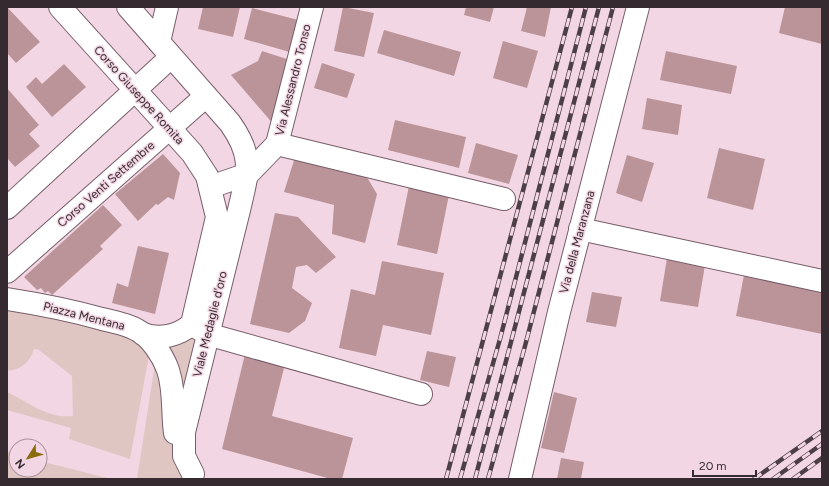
<svg xmlns="http://www.w3.org/2000/svg" width="829" height="486" viewBox="0 0 829 486" font-family="Figtree,sans-serif">
	<rect width="100%" height="100%" fill="#f3d6e3"/>
	<g fill="#e0c6c3">
		<path d="M7,308L135,337L150,350L130,459L69,439L71,428L7,410V392C29,402 47,419 73,416L72,376L39,350L34,349C30,362 21,370 7,371Z"/>
		<polygon points="188,336 198,340 184,388 180,375 165,344"/>
		<polygon points="157,351 198,479 137,479"/>
		<polygon points="7,452 16,454 16,470 40,470 40,461 111,479 7,479"/>
	</g>
	<g fill="#bb949a">
		<polygon points="7,7 40,42 16,63 7,53"/>
		<polygon points="203,7 240,7 233,37 198,29"/>
		<polygon points="343,7 374,13 364,57 334,51"/>
		<polygon points="466,7 494,7 490,22 464,15"/>
		<polygon points="527,7 551,7 545,37 521,31"/>
		<polygon points="785,7 822,7 822,44 779,33"/>
		<polygon points="252,8 302,21 293,53 244,39"/>
		<polygon points="384,30 461,52 454,76 377,53"/>
		<polygon points="503,41 538,51 527,88 493,78"/>
		<polygon points="262,51 293,61 275,126 231,75 258,61"/>
		<polygon points="666,51 737,66 731,94 660,80"/>
		<polygon points="322,63 355,74 347,98 314,88"/>
		<polygon points="64,64 86,87 52,117 26,87 36,77 42,84"/>
		<polygon points="7,88 39,125 29,134 40,146 15,167 7,158"/>
		<polygon points="647,98 682,105 678,135 642,129"/>
		<polygon points="395,120 466,137 459,168 388,150"/>
		<polygon points="476,143 518,155 509,184 468,173"/>
		<polygon points="719,148 765,159 753,210 707,198"/>
		<polygon points="163,154 180,173 174,200 168,197 158,205 156,204 138,221 115,194"/>
		<polygon points="296,154 365,174 377,194 365,243 332,234 334,205 284,192"/>
		<polygon points="627,155 654,163 642,202 616,193"/>
		<polygon points="409,186 449,195 437,254 397,245"/>
		<polygon points="103,205 122,225 100,246 103,249 52,295 48,291 45,293 41,288 37,290 24,277"/>
		<polygon points="275,213 298,217 336,257 316,273 307,265 296,267 292,288 312,303 305,321 289,333 250,324"/>
		<polygon points="138,246 169,253 155,314 112,303 117,283 128,287"/>
		<polygon points="667,258 705,265 698,307 660,301"/>
		<polygon points="382,261 444,273 431,335 383,325 376,356 339,348 351,289 375,295"/>
		<polygon points="744,275 822,292 822,334 736,316"/>
		<polygon points="592,292 622,297 616,327 586,322"/>
		<polygon points="246,350 286,360 272,416 353,438 342,479 331,479 222,449"/>
		<polygon points="427,351 456,357 449,387 420,380"/>
		<polygon points="554,392 577,398 564,453 541,448"/>
		<polygon points="561,458 584,462 581,479 557,479"/>
	</g>
	<g fill="none" stroke-linecap="round" stroke-linejoin="round">
		<g stroke="#775e6a" stroke-width="24">
			<g id="minor">
				<path d="M60,7L192,153L207,176L217,217L192,324C178,336 160,340 143,334"/>
				<path d="M128,7L230,123C254,157 248,171 239,210L184,432V456L193,474"/>
				<polyline points="159,42 167,7"/>
				<polyline points="277,144 504,199"/>
				<polyline points="210,187 248,174 277,144 312,7"/>
				<polyline points="7,208 171,57"/>
				<polyline points="580,229 822,281"/>
				<polyline points="7,272 206,96"/>
				<path d="M7,299C39,304 70,310 102,319C114,322 127,324 137,330C151,337 163,356 168,370C175,391 172,412 175,433"/>
				<polyline points="196,327 207,334 421,394"/>
				<polyline points="520,479 559,312 638,7"/>
			</g>
		</g>
		<use href="#minor" stroke="#fff" stroke-width="22"/>
		<g stroke="#4c3f45" stroke-width="4.5">
			<g id="rail">
				<polyline points="446,479 572,7"/>
				<polyline points="460,479 500,339 586,7"/>
				<polyline points="475,479 599,7"/>
				<polyline points="488,479 525,346 613,7"/>
				<polyline points="754,479 822,431"/>
				<polyline points="773,479 822,444"/>
				<polyline points="793,479 822,458"/>
			</g>
		</g>
		<use href="#rail" stroke="#f3d6e3" stroke-width="3" stroke-dasharray="9" stroke-linecap="butt"/>
	</g>
	<g text-anchor="middle" dominant-baseline="central" stroke-width="3" stroke-linejoin="round" paint-order="stroke">
		<g font-size="12" fill="#352a2f" stroke="#f3d6e3">
			<text transform="translate(293 80) rotate(-76)">Via Alessandro Tonso</text>
			<text transform="translate(139 95) rotate(48)">Corso Giuseppe Romita</text>
			<text transform="translate(106 184) rotate(-41)">Corso Venti Settembre</text>
			<text transform="translate(577 242) rotate(-75)">Via della Maranzana</text>
			<text transform="translate(84 316) rotate(14)">Piazza Mentana</text>
			<text transform="translate(210 324) rotate(-76)">Viale Medaglie d'oro</text>
		</g>
	</g>
	<rect width="829" height="486" fill="none" stroke="#352a2f" stroke-width="16"/>
	<g transform="translate(28 458) rotate(233)"><circle r="19" fill="#f3d6e3" stroke="#a7919b"/>
	<path d="M0-3L7 15L0 10L-7 15Z" fill="#8b6b0b"/>
	<text y="-6" font-size="11" font-weight="bold" text-anchor="middle" fill="#352a2f">N</text>
	</g>
	<path d="M693 470v6h63v-6" fill="none" stroke="#352a2f" stroke-width="2"/>
	<text x="699" y="470" font-size="12" fill="#352a2f" stroke="#f3d6e3" stroke-width="3" paint-order="stroke">20 m</text>
</svg>
